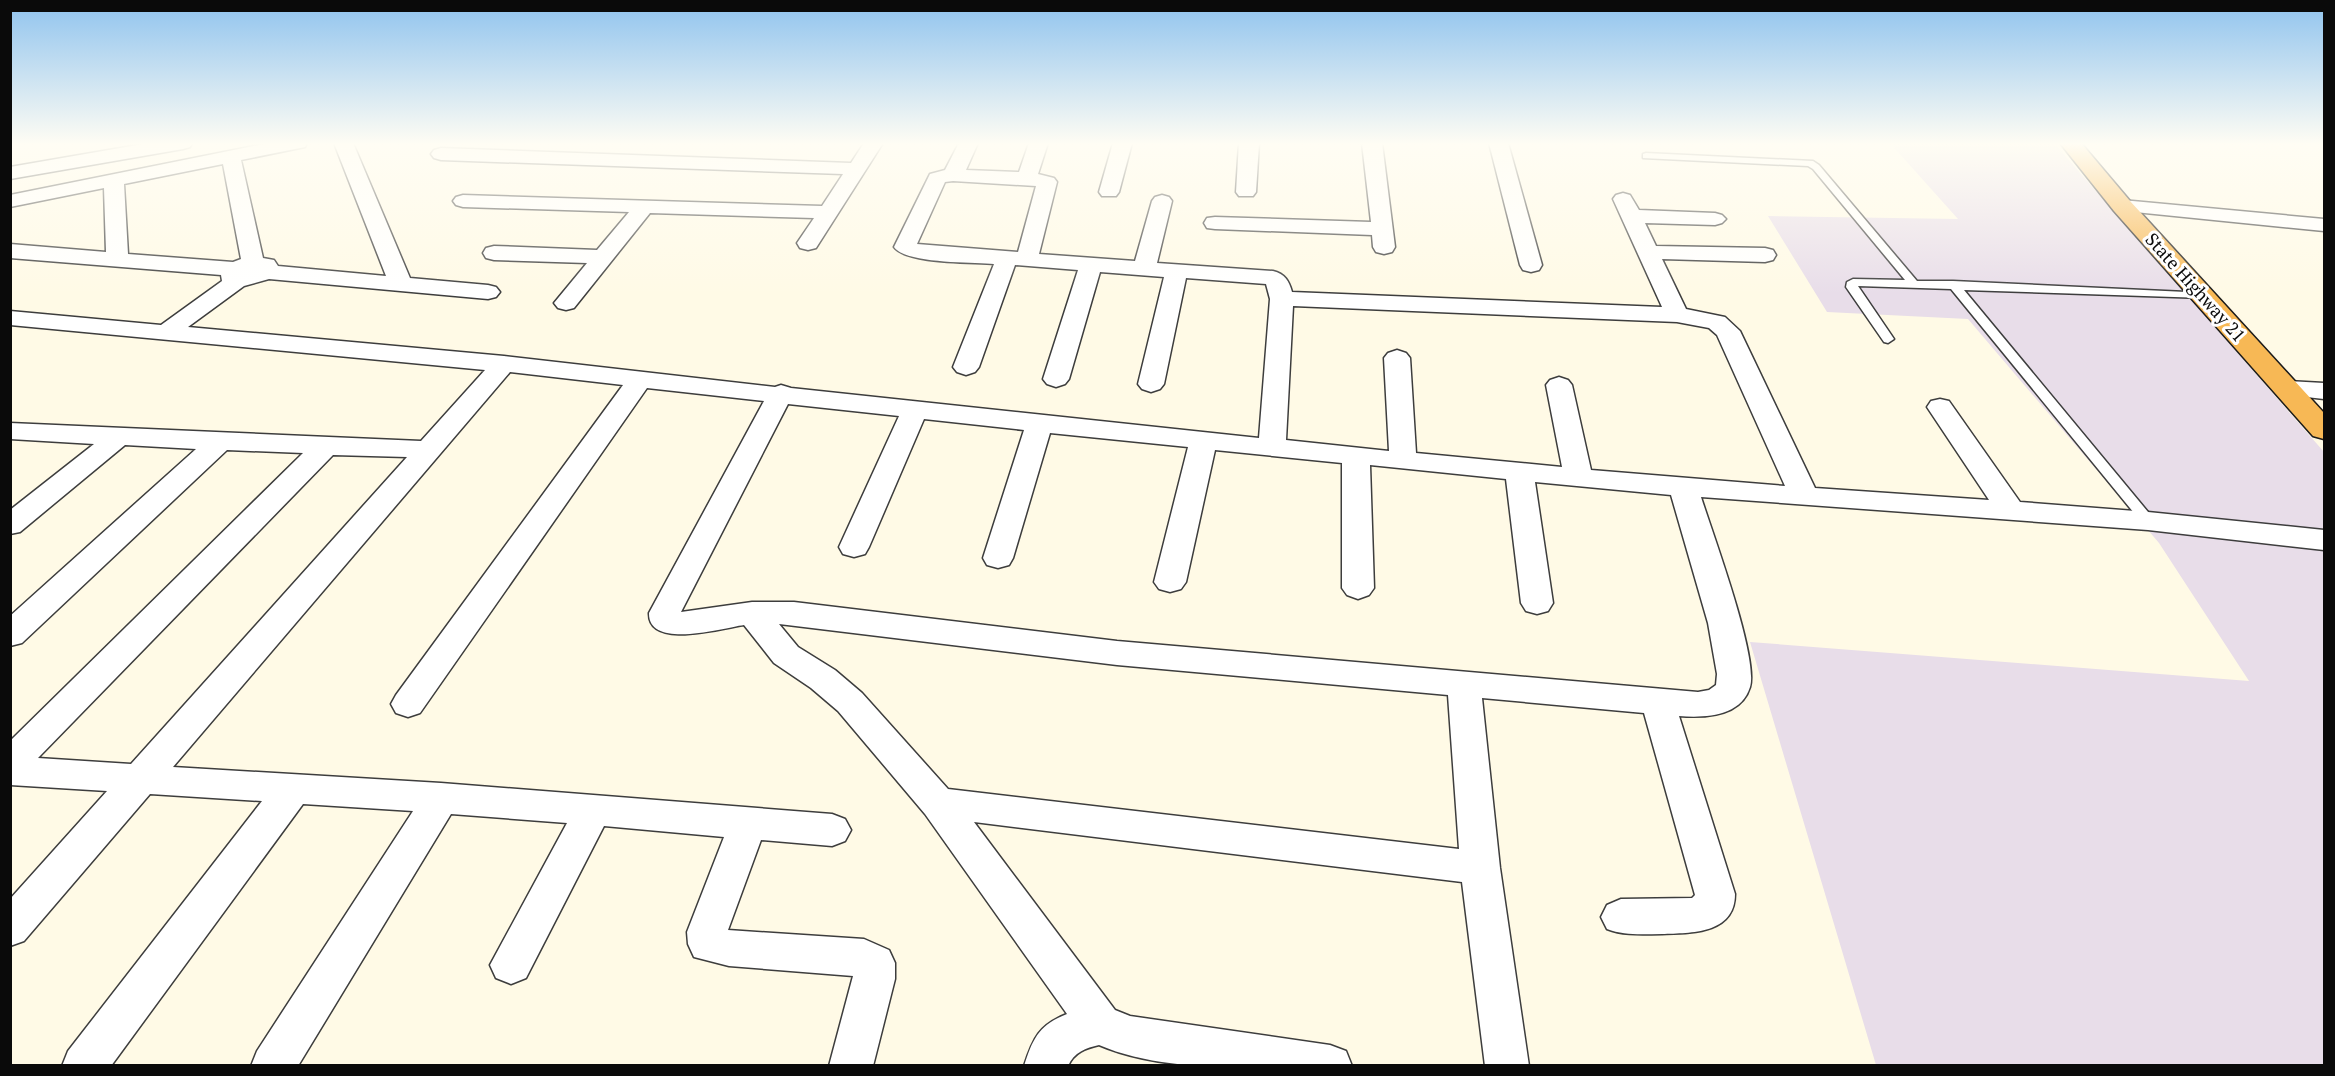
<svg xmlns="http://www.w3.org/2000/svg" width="2335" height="1076" viewBox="0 0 2335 1076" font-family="'PT Serif',serif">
	<rect width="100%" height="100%" fill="#fffae6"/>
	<polygon fill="#e8dde9" points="1890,143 2054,143 2324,452 2324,1065 1876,1065 1750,642 2249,681 2159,543 1968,319 1827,312 1768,216 1958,219"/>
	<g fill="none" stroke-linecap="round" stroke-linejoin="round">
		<g stroke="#3d3d3d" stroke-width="3">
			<polygon id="service" points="1646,153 1813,161 1819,165 1917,281 1953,281 2208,293 2210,295 2204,298 1964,290 2153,518 2155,521 2153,524 2143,524 1951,289 1858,286 1894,339 1888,343 1884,342 1846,287 1847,282 1853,279 1905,280 1813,169 1808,166 1643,158 1643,154"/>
		</g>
		<g stroke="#3d3d3d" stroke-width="3">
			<g id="minor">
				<polygon points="149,143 192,143 190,147 183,149 10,179 10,167"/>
				<path d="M269,143H307L305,147L241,160L263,258L274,260L278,266L386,276L334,143H353L410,278L488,285L496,287L500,292L496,297L488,299L269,279L244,286L188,327L504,356L775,387L781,385L791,388L1259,438L1270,299L1266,284L1186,278L1164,384L1160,389L1151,392L1142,389L1138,384L1164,277L1100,272L1069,379L1065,384L1056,387L1047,384L1043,379L1078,270L1015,265L979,367L975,372L966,375L957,372L953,367L994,264C972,262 906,264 894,247L930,174L945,170L959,143H978L966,170L1019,172L1029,143H1048L1038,174L1054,178L1057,182L1039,254L1135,261L1152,201L1155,197L1162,195L1169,197L1172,201L1157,263L1273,271C1285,274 1289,281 1292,292L1662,307L1613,199L1616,195L1623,193L1630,195L1639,210L1715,213L1722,215L1726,219L1722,223L1715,225L1645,223L1656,246L1765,248L1773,250L1776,255L1773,260L1765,262L1662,259L1686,309L1725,317L1740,331L1815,488L1989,500L1927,407L1931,401L1940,399L1949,401L2020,502L2148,512L2324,530V550L2148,530L1701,497C1712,532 1759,658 1750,687C1741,717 1704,718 1679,716L1735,894C1735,934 1691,933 1662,934C1643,934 1625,936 1607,929L1601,917L1607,905L1621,899L1692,898L1695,895L1644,713L1482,698L1500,868L1529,1066H1485L1462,882L974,822L1115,1010L1130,1016L1330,1045L1346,1051L1352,1066C1273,1066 1171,1076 1099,1045C1086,1048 1074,1052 1068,1066H1024C1033,1038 1039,1025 1067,1014L925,814L838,711L811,688L774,663L744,625C723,628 648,650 649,613L764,401L647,388L420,713L408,717L396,713L391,704L396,695L623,385L510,372L173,767L441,783L832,814L845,819L851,830L845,841L832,846L761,840L728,930L864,939L889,950L895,963V979L873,1066H829L853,976L729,966L694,957L688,944L687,932L724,837L604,826L526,978L511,984L496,978L490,965L567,823L451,814L298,1066H251L257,1051L413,811L303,804L111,1066H62L68,1051L262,801L150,794L24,941L10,946V899L107,791L10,785V741L303,453L227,450L22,643L10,646V616L196,449L125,445L20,532L10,534V510L94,444L10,439V423L421,441L485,370L10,325V311L161,325L222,281L221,275L10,258V244L106,252L104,188L10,207V195ZM223,164L241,259L233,262L128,254L124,184ZM953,181L1036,186L1018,252L917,244L945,182ZM1293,306L1677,322L1709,328L1717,335L1785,486L1591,470L1572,385L1568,380L1559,377L1550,380L1546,385L1562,467L1416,453L1410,358L1406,353L1397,350L1388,353L1384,358L1389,451L1286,440ZM788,404L899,416L839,547L843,554L854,557L865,554L869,547L924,419L1024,430L983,558L987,565L998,568L1009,565L1013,558L1050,433L1188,447L1154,582L1159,589L1170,592L1181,589L1186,582L1215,450L1342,463V588L1347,595L1358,599L1369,595L1374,588L1370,465L1506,479L1521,603L1526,611L1537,614L1548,611L1553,603L1535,482L1671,495L1708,623L1717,674L1716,685L1709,690L1698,692L1117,641L794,602H752L681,612ZM333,455L407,457L131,764L38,758ZM779,624L1117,665L1448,695L1459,849L948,789L862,693L835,670L798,647Z"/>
				<polygon points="864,143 883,143 816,248 808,250 800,248 797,243 814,218 650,213 574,308 566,310 558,308 554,303 587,263 494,260 486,258 483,253 486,248 494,246 597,250 629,212 463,207 456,205 453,201 456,197 463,195 822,206 843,174 441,160 434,158 431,154 434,150 441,148 851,163"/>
				<polygon points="1113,143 1132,143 1119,192 1116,196 1102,196 1099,192"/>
				<polygon points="1239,143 1259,143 1256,192 1253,196 1239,196 1236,192"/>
				<polygon points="1362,143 1382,143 1395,247 1392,252 1384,254 1376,252 1373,247 1372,235 1215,229 1207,228 1204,223 1207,218 1215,217 1371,222"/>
				<polygon points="1489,143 1508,143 1542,265 1539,270 1531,272 1523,270 1520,265"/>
				<polygon points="2122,200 2324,219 2324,231 2115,210 2112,206 2115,202"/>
				<polygon points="2288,381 2324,383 2324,399 2279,394 2275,389 2279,384"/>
			</g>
		</g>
		<g stroke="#1b1b1b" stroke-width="3">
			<polygon id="trunk" points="2060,143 2081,143 2130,201 2324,413 2324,439 2313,436 2114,211"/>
		</g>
		<use href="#service" fill="#fff" fill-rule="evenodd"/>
		<use href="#minor" fill="#fff" fill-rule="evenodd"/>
		<use href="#trunk" fill="#f7b855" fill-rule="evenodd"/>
	</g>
	<linearGradient id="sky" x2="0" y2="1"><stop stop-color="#8fc3ee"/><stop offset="0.49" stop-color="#fffdf4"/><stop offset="1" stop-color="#fffdf4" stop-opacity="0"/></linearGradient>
	<rect width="2335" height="294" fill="url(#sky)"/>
	<g text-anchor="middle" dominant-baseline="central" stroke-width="6" stroke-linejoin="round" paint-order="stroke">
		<g font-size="18" fill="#0a0a0a" stroke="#fff">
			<text transform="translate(2196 287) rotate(48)">State Highway 21</text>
		</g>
	</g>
	<rect width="2335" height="1076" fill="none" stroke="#0a0a0a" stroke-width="24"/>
</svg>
